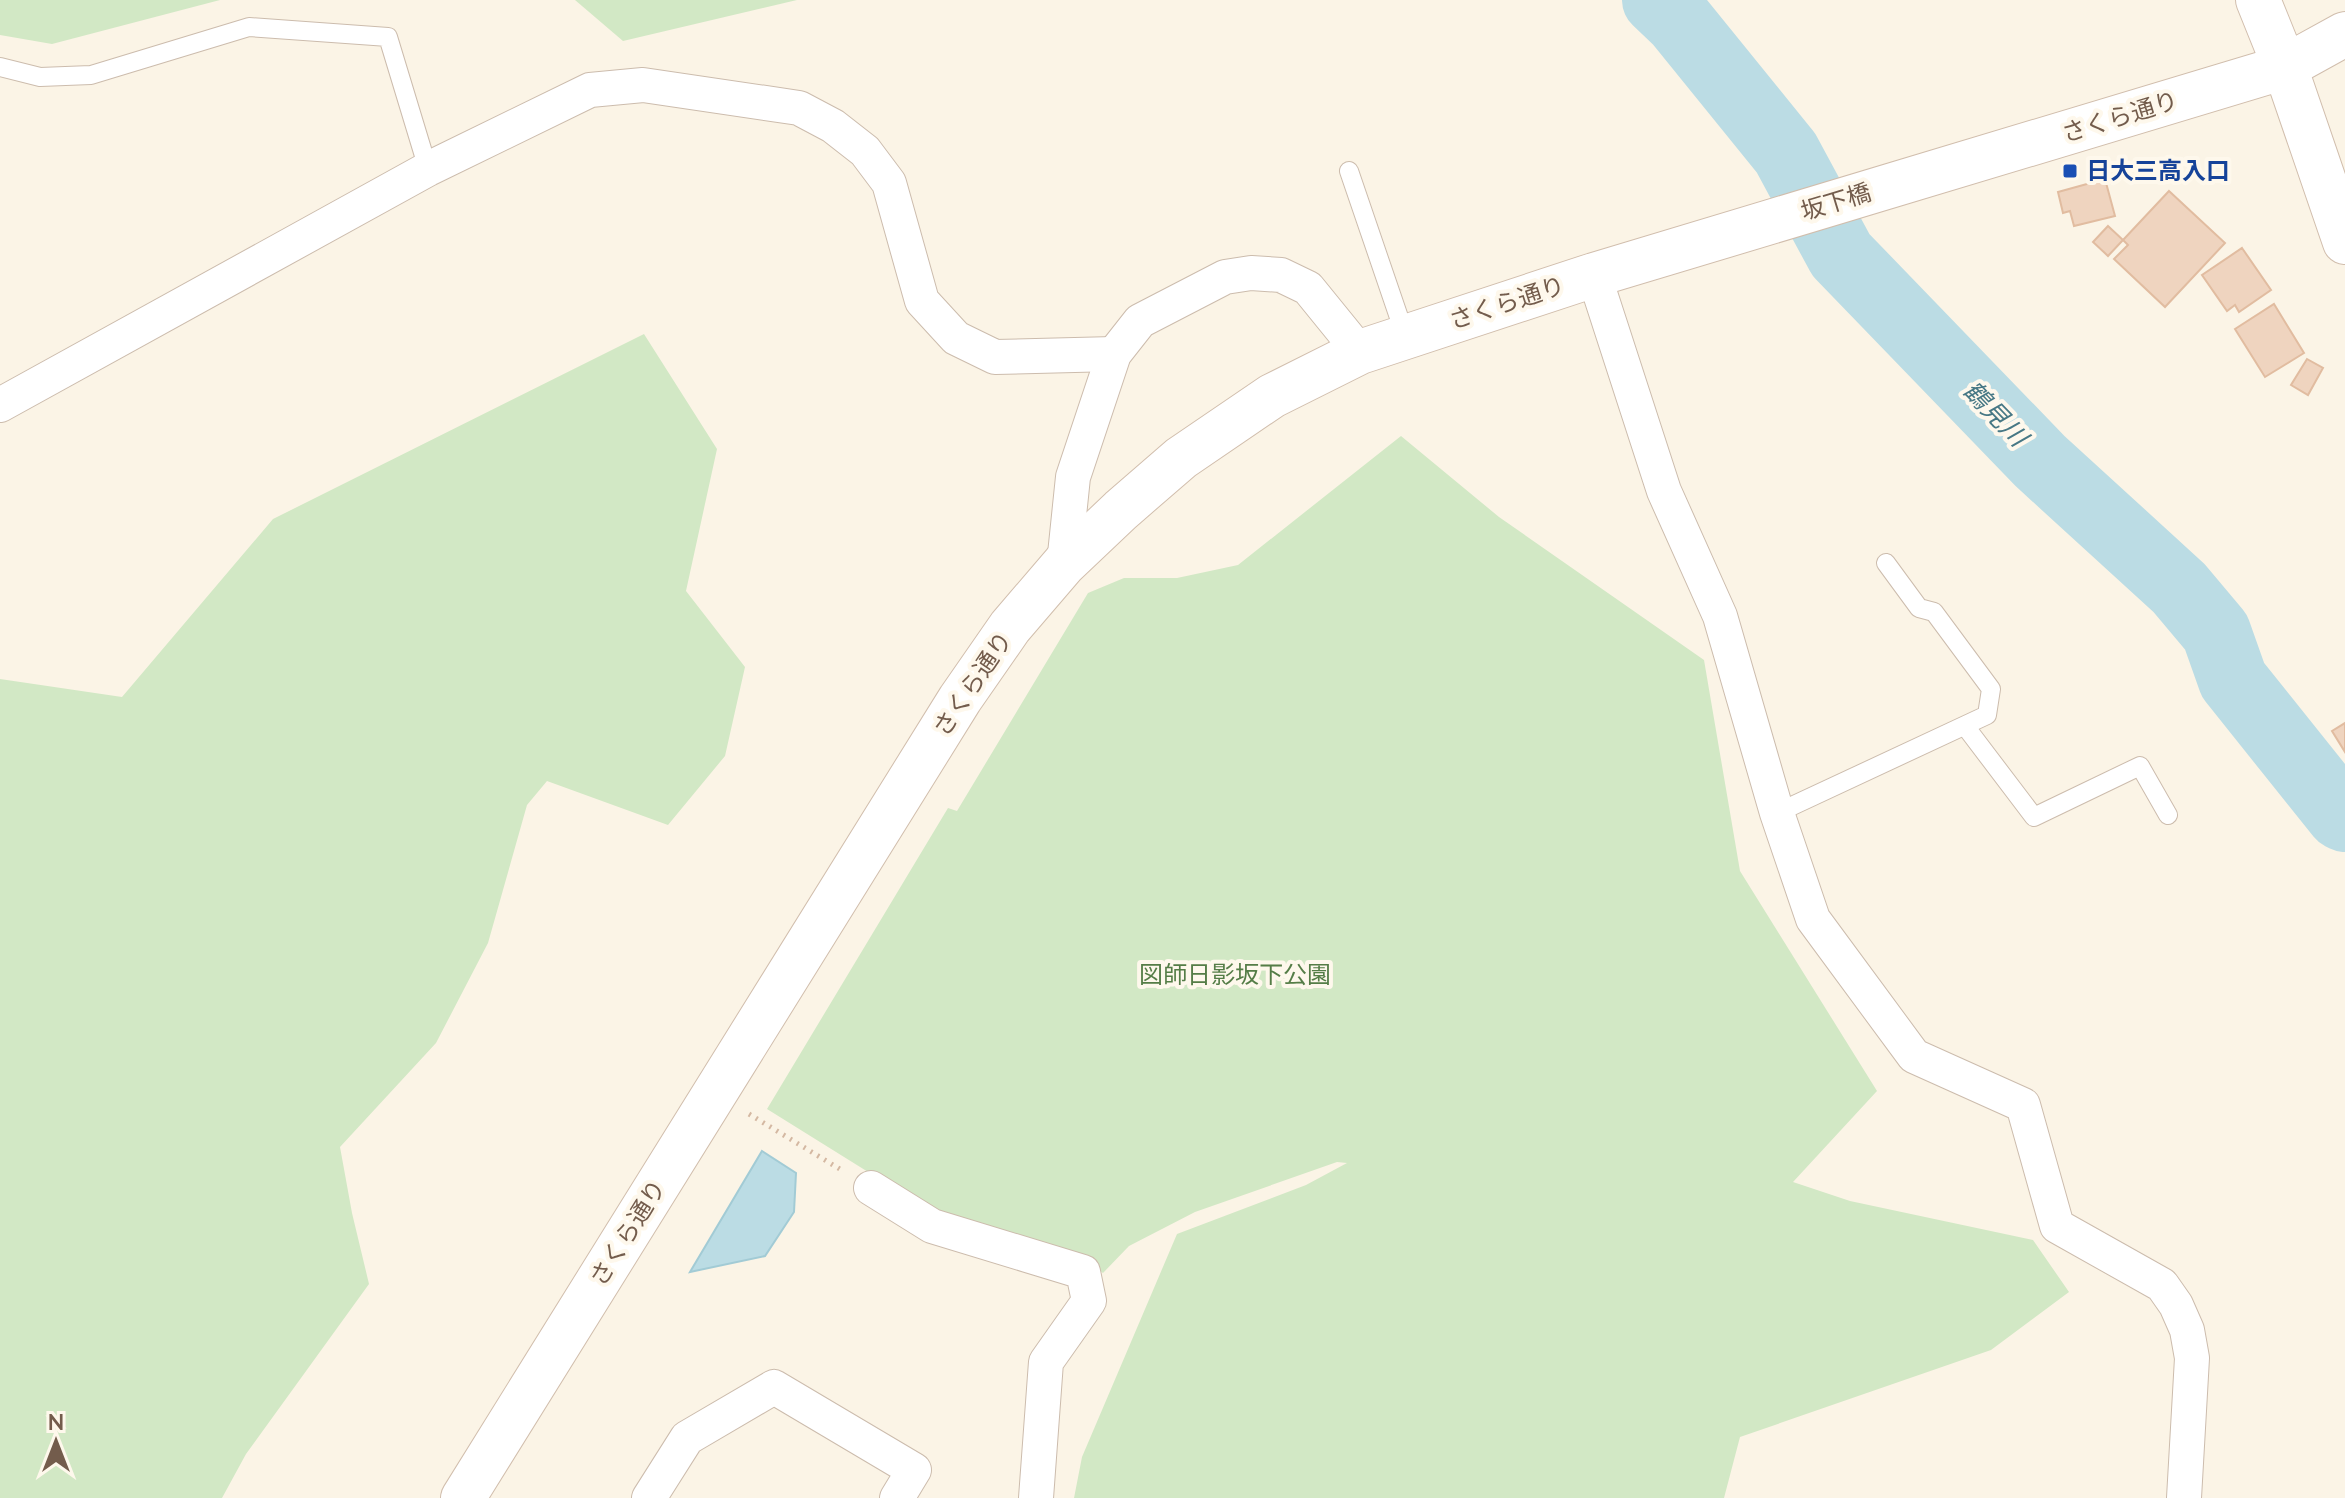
<svg xmlns="http://www.w3.org/2000/svg" width="2345" height="1498" viewBox="0 0 2345 1498" font-family="'Nunito Sans','Noto Sans JP',sans-serif">
	<rect width="100%" height="100%" fill="#fbf4e6"/>
	<g fill="#d2e8c5">
		<polygon points="0,0 220,0 52,44 0,35"/>
		<polygon points="575,0 797,0 623,41"/>
		<polygon points="644,334 717,449 686,591 745,667 725,756 668,825 547,781 527,805 488,943 436,1043 340,1147 352,1213 369,1284 246,1454 222,1498 0,1498 0,679 122,697 273,519"/>
		<polygon points="1401,436 1499,517 1704,660 1740,871 1877,1091 1793,1182 1850,1201 2033,1240 2069,1292 1991,1350 1740,1437 1724,1498 1074,1498 1082,1457 1177,1234 1306,1185 1347,1163 1337,1162 1195,1212 1129,1246 1103,1273 1092,1265 958,1228 767,1109 948,808 957,811 1088,593 1124,578 1177,578 1238,565"/>
	</g>
	<polygon fill="#bbdce4" stroke="#a2cbd5" stroke-width="2" points="762,1151 796,1173 794,1212 765,1256 690,1272"/>
	<g fill="none" stroke-linecap="round" stroke-linejoin="round">
		<polyline stroke="#bbdce4" stroke-width="70" points="1657,0 1679,21 1786,153 1841,255 2040,461 2179,588 2216,632 2233,680 2341,815 2345,817"/>
	</g>
	<g fill="#efd4bf" stroke="#e1bca0" stroke-width="2">
		<polygon points="2105,179 2115,216 2074,226 2070,211 2063,213 2058,192"/>
		<polygon points="2169,191 2225,243 2165,307 2114,259 2128,245 2123,240"/>
		<polygon points="2108,226 2123,240 2108,256 2093,242"/>
		<polygon points="2242,248 2271,290 2239,312 2235,305 2227,311 2202,275"/>
		<polygon points="2274,304 2304,353 2265,377 2235,329"/>
		<polygon points="2307,359 2323,368 2308,395 2291,385"/>
		<polygon points="2345,723 2345,752 2332,731"/>
	</g>
	<g fill="none" stroke-linecap="round" stroke-linejoin="round">
		<g stroke="#ccbcad" stroke-width="20">
			<g id="lane">
				<polyline points="0,67 40,77 91,75 249,27 388,37 428,169"/>
				<polyline points="1349,171 1405,335"/>
				<polyline points="1965,726 2034,817 2140,766 2168,815"/>
				<polyline points="1777,813 1987,715 1991,689 1934,612 1919,608 1886,563"/>
			</g>
		</g>
		<g stroke="#ccbcad" stroke-width="36">
			<g id="street">
				<polyline points="1594,275 1664,491 1720,616 1777,813 1813,919 1914,1056 2023,1105 2057,1226 2162,1285 2176,1305 2187,1330 2192,1358 2184,1498"/>
				<polyline points="0,405 428,169 590,90 643,85 799,108 833,126 865,151 889,183 922,301 956,338 995,357 1114,354"/>
				<polyline points="1064,564 1073,477 1114,354 1140,321 1225,277 1251,273 1281,275 1308,288 1360,352"/>
				<polyline points="871,1188 932,1226 1083,1272 1089,1301 1046,1362 1036,1498"/>
				<polyline points="649,1498 687,1438 774,1387 914,1470 897,1498"/>
			</g>
		</g>
		<g stroke="#d1bead" stroke-width="46">
			<g id="secondary">
				<polyline points="2258,0 2285,67 2345,242"/>
				<polyline points="463,1498 960,699 1010,627 1064,564 1121,510 1181,458 1272,396 1360,352 1594,275 2285,67 2345,34"/>
			</g>
		</g>
		<polyline stroke="#d4b8a2" stroke-width="5" stroke-dasharray="2 6" stroke-linecap="butt" points="749,1114 843,1171"/>
		<use href="#lane" stroke="#fff" stroke-width="18"/>
		<use href="#street" stroke="#fff" stroke-width="34"/>
		<use href="#secondary" stroke="#fff" stroke-width="44"/>
	</g>
	<rect fill="#1a4fb4" stroke="#fef8ec" stroke-width="3" x="2062" y="163" width="16" height="16" rx="4"/>
	<g text-anchor="middle" dominant-baseline="central" stroke-width="8" stroke-linejoin="round" paint-order="stroke">
		<g font-size="24" fill="#735c4c" stroke="#fef8ec">
			<text transform="translate(2120 117) rotate(-17)">さくら通り</text>
			<text transform="translate(1836 202) rotate(-17)">坂下橋</text>
			<text transform="translate(1507 303) rotate(-18)">さくら通り</text>
			<text transform="translate(973 684) rotate(-56)">さくら通り</text>
			<text transform="translate(628 1233) rotate(-58)">さくら通り</text>
		</g>
		<g font-size="24" font-weight="bold" fill="#164399" stroke="#fef8ec" text-anchor="start">
			<text x="2086" y="171">日大三高入口</text>
		</g>
		<g font-size="24" fill="#557d47" stroke="#fef8ec">
			<text x="1235" y="975">図師日影坂下公園</text>
		</g>
		<g font-size="26" font-style="italic" fill="#477885" stroke="#fef8ec">
			<text transform="translate(1995 414) rotate(46)">鶴見川</text>
		</g>
	</g>
	<g transform="translate(56 1442)" stroke="#fef8ec" stroke-width="6" paint-order="stroke">
	<path d="M0-6L14 30L0 20L-14 30Z" fill="#735c4c"/>
	<text y="-12" font-size="22" font-weight="bold" text-anchor="middle" fill="#735c4c">N</text>
	</g>
</svg>
